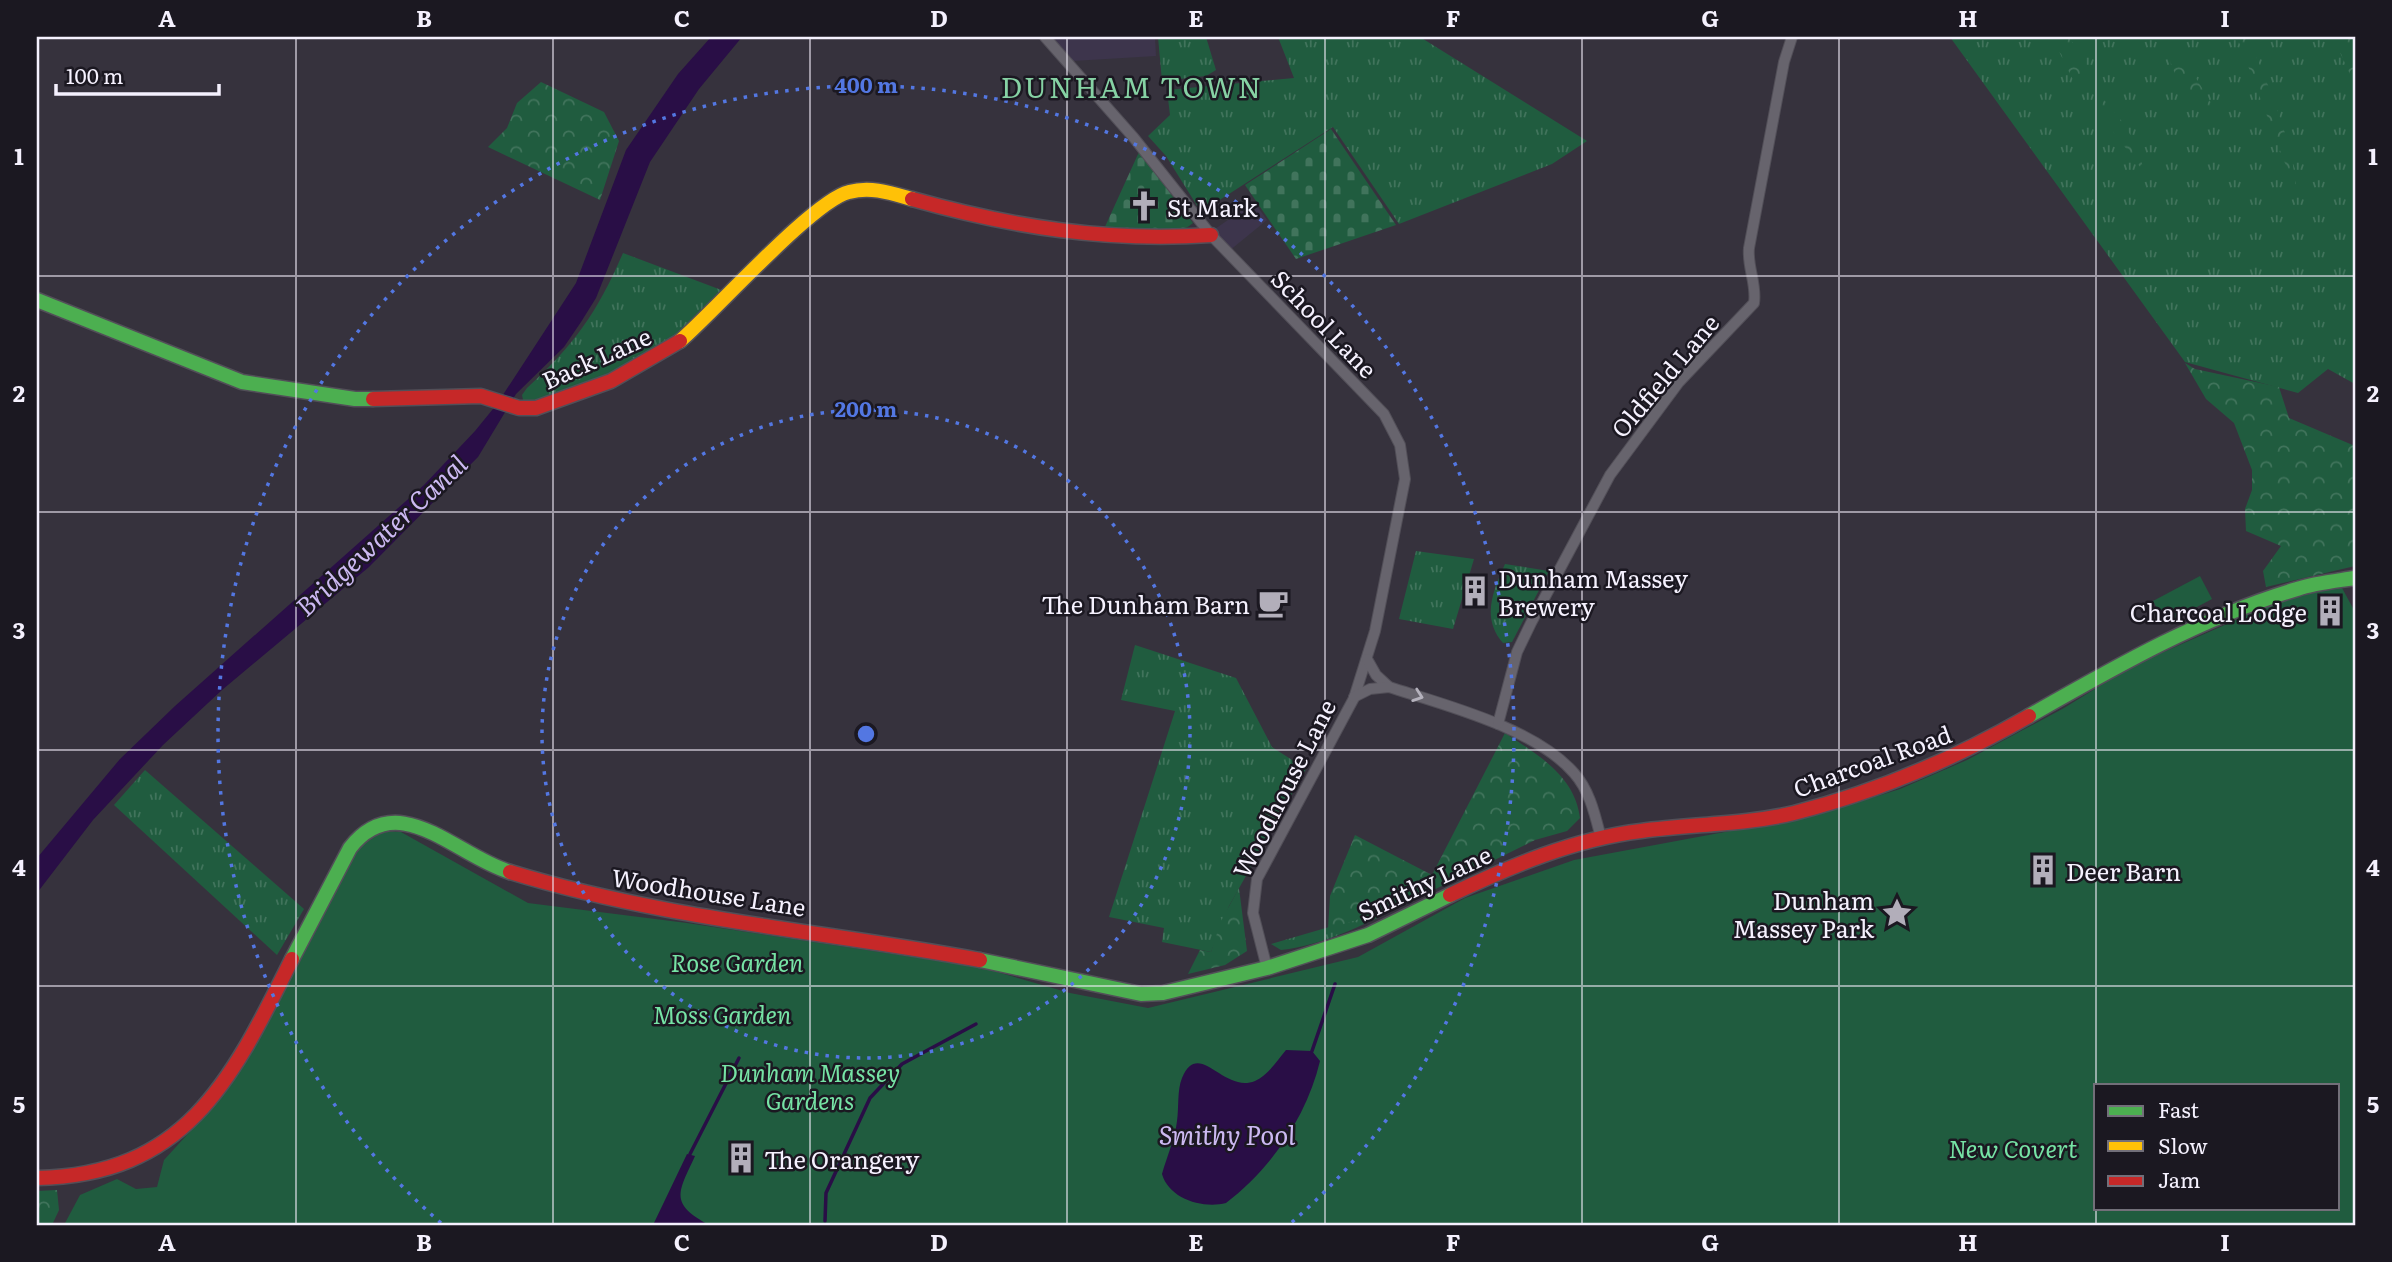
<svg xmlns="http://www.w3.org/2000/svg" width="2392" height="1262" viewBox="0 0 2392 1262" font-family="Literata,serif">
	<defs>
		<pattern id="grass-tufts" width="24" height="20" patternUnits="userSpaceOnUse" patternTransform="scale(1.75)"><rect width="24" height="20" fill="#205c3f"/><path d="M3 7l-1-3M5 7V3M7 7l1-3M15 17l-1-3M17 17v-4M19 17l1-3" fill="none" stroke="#41745c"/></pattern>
		<pattern id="forest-crowns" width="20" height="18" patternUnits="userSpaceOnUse" patternTransform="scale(1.75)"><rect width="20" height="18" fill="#205c3f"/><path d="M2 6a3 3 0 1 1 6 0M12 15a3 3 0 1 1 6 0" fill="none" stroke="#41745c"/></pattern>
		<pattern id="cemetery-stones" width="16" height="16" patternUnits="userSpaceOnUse" patternTransform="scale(1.75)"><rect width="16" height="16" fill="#205c3f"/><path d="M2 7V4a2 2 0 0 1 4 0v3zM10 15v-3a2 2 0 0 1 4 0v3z" fill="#41745c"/></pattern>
	</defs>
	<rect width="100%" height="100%" fill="#36323d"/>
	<g fill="#3d354c">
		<polygon points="1054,37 1155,37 1156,56 1073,61 1054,41"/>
		<polygon points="1254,202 1267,220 1229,251 1212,231"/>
	</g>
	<g fill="url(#grass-tufts)">
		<polygon points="1158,37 1206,37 1216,70 1206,76 1162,81"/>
		<polygon points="1278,37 1420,37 1587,141 1552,164 1399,224 1333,127 1201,212 1166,156 1148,136 1170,115 1167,90 1294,78"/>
		<polygon points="1950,37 2355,37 2355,384 2328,369 2298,393 2185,362"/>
		<path d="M623,253L724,291C709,306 694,325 677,337C632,368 578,394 524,404L522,395L527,388C575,344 597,313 623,253Z"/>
		<polygon points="1416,551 1474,559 1453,629 1399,619"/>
		<path d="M1505,564L1549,571L1512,642L1503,643C1481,618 1493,591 1505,564Z"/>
		<polygon points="1135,645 1236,678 1272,747 1306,769 1229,906 1211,952 1162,942 1164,928 1109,917 1175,711 1121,700"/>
		<polygon points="145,770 304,909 277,955 114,805"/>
		<path d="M1401,906C1364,925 1323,945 1281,950L1271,944Z"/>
	</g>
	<g fill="url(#forest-crowns)">
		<path d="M2052,37H2068C2085,58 2091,61 2084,90L2072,78Z"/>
		<path d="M2237,37H2248C2269,87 2293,140 2297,195Z"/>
		<polygon points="2333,37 2355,37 2355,84 2354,83"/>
		<path d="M2167,44L2181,53L2217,113H2206C2185,93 2170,74 2167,44Z"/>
		<polygon points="541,82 604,112 619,141 600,200 488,147 507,128 517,103"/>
		<path d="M2101,97C2122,118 2138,142 2144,172L2102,117Z"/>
		<polygon points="2185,363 2195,369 2279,387 2289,418 2355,446 2355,566 2266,587 2263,571 2281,546 2246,531 2245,509 2252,490 2252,470 2234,423 2206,399"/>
		<path d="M1505,733C1538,755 1575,776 1580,818L1567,831L1535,840L1401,906L1328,929L1330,896L1355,835L1432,875Z"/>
		<polygon points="1239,888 1247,951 1225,965 1188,974 1200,950 1211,952 1221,921"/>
		<polygon points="57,1190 59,1210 52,1225 37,1225 37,1191"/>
	</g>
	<g fill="url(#cemetery-stones)">
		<polygon points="1331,129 1396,225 1296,259 1245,185"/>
		<path d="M1139,152L1193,223C1171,242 1131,232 1104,229Z"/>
	</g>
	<g fill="#205c3f" fill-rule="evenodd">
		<polygon points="2200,576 2212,599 2165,624 2153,601"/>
		<path d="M2341,586L2355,612V1225H64L80,1195L117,1179L136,1189L157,1187L164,1160L226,1092L317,929L339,875L360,847L383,831L401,832L528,903L687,923L980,967L1070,993L1148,1008L1358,957L1465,898L1574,860L1817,815L1900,789L1967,760L2064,708L2132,666L2254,612L2292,598ZM2096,1085H2338V1208H2096Z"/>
	</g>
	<g fill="#290e46">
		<polygon points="711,37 742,37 699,89 650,162 596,298 581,322 564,347 516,394 478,457 369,567 222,690 163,745 93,820 37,893 37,858 120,759 175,706 424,485 475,431 497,404 576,283 626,150 678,74"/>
		<path d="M1286,1050L1312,1051L1320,1061C1307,1116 1271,1169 1226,1203C1203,1209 1169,1199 1162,1174C1167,1156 1175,1139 1177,1121C1179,1108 1177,1090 1182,1078C1199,1038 1223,1094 1255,1081C1268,1075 1277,1061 1286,1050Z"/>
		<path d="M687,1154L695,1156C678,1193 669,1203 709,1225H653Z"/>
	</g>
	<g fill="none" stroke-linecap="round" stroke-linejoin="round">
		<g stroke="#290e46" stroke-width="3.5">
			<polyline points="1312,1051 1335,984"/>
			<polyline points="690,1154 739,1058"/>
			<polyline points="825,1221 826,1193 870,1098 902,1064 976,1024"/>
		</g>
		<g stroke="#524f58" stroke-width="12">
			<g id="street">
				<polyline points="1045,37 1134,138 1211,235 1384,414 1400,445 1405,479 1375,631 1354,698 1257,879 1253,913 1267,968"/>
				<polyline points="1367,659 1376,675 1389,687"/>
				<path d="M1354,697L1370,689L1389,687C1445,705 1535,728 1574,773C1590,791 1595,815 1601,838"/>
				<path d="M1498,724L1517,652L1531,623L1610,475L1679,382L1754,303C1757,284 1747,267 1749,248L1784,62L1792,37"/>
			</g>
		</g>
		<g stroke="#524f58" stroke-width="17">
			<g id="fast">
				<polyline points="37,300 242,382 355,399 373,399"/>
				<path d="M2029,716C2115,667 2202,617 2297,589C2315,583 2336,581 2355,578"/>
				<path d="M292,959L350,848C398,786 456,856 510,872"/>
				<polyline points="980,960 1141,994 1163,993 1267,968 1368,935 1450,895"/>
			</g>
		</g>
		<g stroke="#524f58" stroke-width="17">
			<path id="slow" d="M680,341C715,311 814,200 849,192C871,186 891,193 912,199"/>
		</g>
		<g stroke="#524f58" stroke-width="17">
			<g id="jam">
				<path d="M912,199C1012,227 1107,242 1211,235"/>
				<polyline points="373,399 481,396 519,408 536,408 611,381 680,341"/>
				<path d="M510,872C663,919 823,931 980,960"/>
				<path d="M1450,895C1511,866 1574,839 1641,831C1691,824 1744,825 1794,813C1876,792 1956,758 2029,716"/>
				<path d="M37,1178C187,1175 232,1079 292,959"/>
			</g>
		</g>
		<use href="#street" stroke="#67646d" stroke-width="10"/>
		<use href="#fast" stroke="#4caf50" stroke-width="14"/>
		<use href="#slow" stroke="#ffc107" stroke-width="14"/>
		<use href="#jam" stroke="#c62828" stroke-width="14"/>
	</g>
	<defs><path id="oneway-chevron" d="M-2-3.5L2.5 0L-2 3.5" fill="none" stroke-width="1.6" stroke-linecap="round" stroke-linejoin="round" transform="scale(1.75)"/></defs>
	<use stroke="#b5b2bd" href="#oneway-chevron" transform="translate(1418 696) rotate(19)"/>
	<path fill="none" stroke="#f5f1fe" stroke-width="2" stroke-opacity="0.55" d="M296,37V1225M553,37V1225M810,37V1225M1067,37V1225M1325,37V1225M1582,37V1225M1839,37V1225M2096,37V1085M37,276H2355M37,512H2355M37,750H2355M37,986H2355M2096,1208V1225"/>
	<g fill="none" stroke="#5377e2" stroke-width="3.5" stroke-dasharray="3.5 7">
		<circle cx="866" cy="734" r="324"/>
		<path d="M441 1223A648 648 0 1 1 1291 1223"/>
	</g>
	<defs>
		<g id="church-bare" transform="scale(2.415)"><path d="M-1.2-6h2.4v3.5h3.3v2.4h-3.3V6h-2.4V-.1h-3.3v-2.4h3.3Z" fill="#b2aeba" stroke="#1b1821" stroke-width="2.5" paint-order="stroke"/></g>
		<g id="building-bare" transform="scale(2.415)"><path d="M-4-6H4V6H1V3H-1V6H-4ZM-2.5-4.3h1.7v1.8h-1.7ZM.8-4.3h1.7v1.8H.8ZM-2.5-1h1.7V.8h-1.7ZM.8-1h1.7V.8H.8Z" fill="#b2aeba" stroke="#1b1821" stroke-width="2.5" paint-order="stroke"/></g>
		<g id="cafe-bare" transform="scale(2.415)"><path d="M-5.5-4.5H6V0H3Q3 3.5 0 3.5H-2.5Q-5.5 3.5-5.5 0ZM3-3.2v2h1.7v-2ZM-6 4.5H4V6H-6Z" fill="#b2aeba" stroke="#1b1821" stroke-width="2.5" paint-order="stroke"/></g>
		<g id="sight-bare" transform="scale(2.415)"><path d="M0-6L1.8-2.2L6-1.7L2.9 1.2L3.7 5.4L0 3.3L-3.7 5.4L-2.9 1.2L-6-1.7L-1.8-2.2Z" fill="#b2aeba" stroke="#1b1821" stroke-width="2.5" paint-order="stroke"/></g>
	</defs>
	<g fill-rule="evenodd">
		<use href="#church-bare" x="1144" y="206"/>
		<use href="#building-bare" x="1475" y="591"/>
		<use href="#cafe-bare" x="1273" y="603"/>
		<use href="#building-bare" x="2330" y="611"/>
		<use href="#building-bare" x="2043" y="870"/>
		<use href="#sight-bare" x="1897" y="913"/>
		<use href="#building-bare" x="741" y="1158"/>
	</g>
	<g text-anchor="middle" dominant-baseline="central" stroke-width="5" stroke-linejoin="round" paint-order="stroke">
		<g font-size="24" fill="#f5f1fe" stroke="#1b1821" text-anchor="start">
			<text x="1167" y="206">St Mark</text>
			<text x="1498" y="577">Dunham Massey<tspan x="1498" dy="28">Brewery</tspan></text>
			<text x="1250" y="603" text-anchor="end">The Dunham Barn</text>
			<text x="2307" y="611" text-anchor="end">Charcoal Lodge</text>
			<text x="2066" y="870">Deer Barn</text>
			<text x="1874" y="899" text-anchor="end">Dunham<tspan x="1874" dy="28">Massey Park</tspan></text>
			<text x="764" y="1158">The Orangery</text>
		</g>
		<g font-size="24" fill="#f5f1fe" stroke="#1b1821">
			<text transform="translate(1325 323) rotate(46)">School Lane</text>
			<text transform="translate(596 357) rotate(-24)">Back Lane</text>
			<text transform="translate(1664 375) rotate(-50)">Oldfield Lane</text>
			<text transform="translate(1872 760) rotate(-20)">Charcoal Road</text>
			<text transform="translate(1283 788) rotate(-63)">Woodhouse Lane</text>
			<text transform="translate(1424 882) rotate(-25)">Smithy Lane</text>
			<text transform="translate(709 891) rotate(9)">Woodhouse Lane</text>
		</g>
		<g font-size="24" font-style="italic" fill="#76e3a5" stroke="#1b1821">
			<text x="737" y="961">Rose Garden</text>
			<text x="722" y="1013">Moss Garden</text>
			<text x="810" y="1071">Dunham Massey<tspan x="810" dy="28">Gardens</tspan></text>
			<text x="2013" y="1147">New Covert</text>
		</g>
		<g font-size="26" font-style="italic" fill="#ccb9f2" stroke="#1b1821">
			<text transform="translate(380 534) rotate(-43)">Bridgewater Canal</text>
			<text x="1227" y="1133">Smithy Pool</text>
		</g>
		<g font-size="28" letter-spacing="2" fill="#86d2a4" stroke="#1b1821">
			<text x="1132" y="86">DUNHAM TOWN</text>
		</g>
	</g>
	<circle cx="866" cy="734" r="10" fill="#5377e2" stroke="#1b1821" stroke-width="3.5"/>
	<g font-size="21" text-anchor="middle" font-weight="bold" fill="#5377e2" stroke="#1b1821" stroke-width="5" stroke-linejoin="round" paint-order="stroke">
		<text x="866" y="93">400 m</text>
		<text x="866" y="417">200 m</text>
	</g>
	<rect width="2392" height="1262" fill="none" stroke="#1b1821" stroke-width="77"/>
	<rect x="2094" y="1084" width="245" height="126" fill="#1b1821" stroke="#726f79" stroke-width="2"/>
	<rect x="2108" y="1106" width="35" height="10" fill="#4caf50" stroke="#726f79" stroke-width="2"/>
	<text x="2158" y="1118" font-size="21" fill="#f5f1fe">Fast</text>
	<rect x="2108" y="1141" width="35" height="10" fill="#ffc107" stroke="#726f79" stroke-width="2"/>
	<text x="2158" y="1154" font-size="21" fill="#f5f1fe">Slow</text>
	<rect x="2108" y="1176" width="35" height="10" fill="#c62828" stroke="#726f79" stroke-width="2"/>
	<text x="2158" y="1188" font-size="21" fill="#f5f1fe">Jam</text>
	<path d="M56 84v10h163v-10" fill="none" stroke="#f5f1fe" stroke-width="3.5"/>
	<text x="66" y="84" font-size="21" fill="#f5f1fe" stroke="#1b1821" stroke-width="5" paint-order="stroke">100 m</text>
	<rect x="38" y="38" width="2316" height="1186" fill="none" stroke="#f5f1fe" stroke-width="2.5"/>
	<g font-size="23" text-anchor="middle" font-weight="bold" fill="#f5f1fe">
		<text x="167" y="27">A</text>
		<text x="424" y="27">B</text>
		<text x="682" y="27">C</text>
		<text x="939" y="27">D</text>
		<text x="1196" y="27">E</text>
		<text x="1453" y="27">F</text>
		<text x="1710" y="27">G</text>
		<text x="1968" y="27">H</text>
		<text x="2225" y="27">I</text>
		<text x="19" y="165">1</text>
		<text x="2373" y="165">1</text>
		<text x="19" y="402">2</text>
		<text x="2373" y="402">2</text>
		<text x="19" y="639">3</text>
		<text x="2373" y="639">3</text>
		<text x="19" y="876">4</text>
		<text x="2373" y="876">4</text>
		<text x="19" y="1113">5</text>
		<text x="2373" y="1113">5</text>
		<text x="167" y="1251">A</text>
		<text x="424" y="1251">B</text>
		<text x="682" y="1251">C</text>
		<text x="939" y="1251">D</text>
		<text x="1196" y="1251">E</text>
		<text x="1453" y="1251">F</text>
		<text x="1710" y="1251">G</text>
		<text x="1968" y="1251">H</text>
		<text x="2225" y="1251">I</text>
	</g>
</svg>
